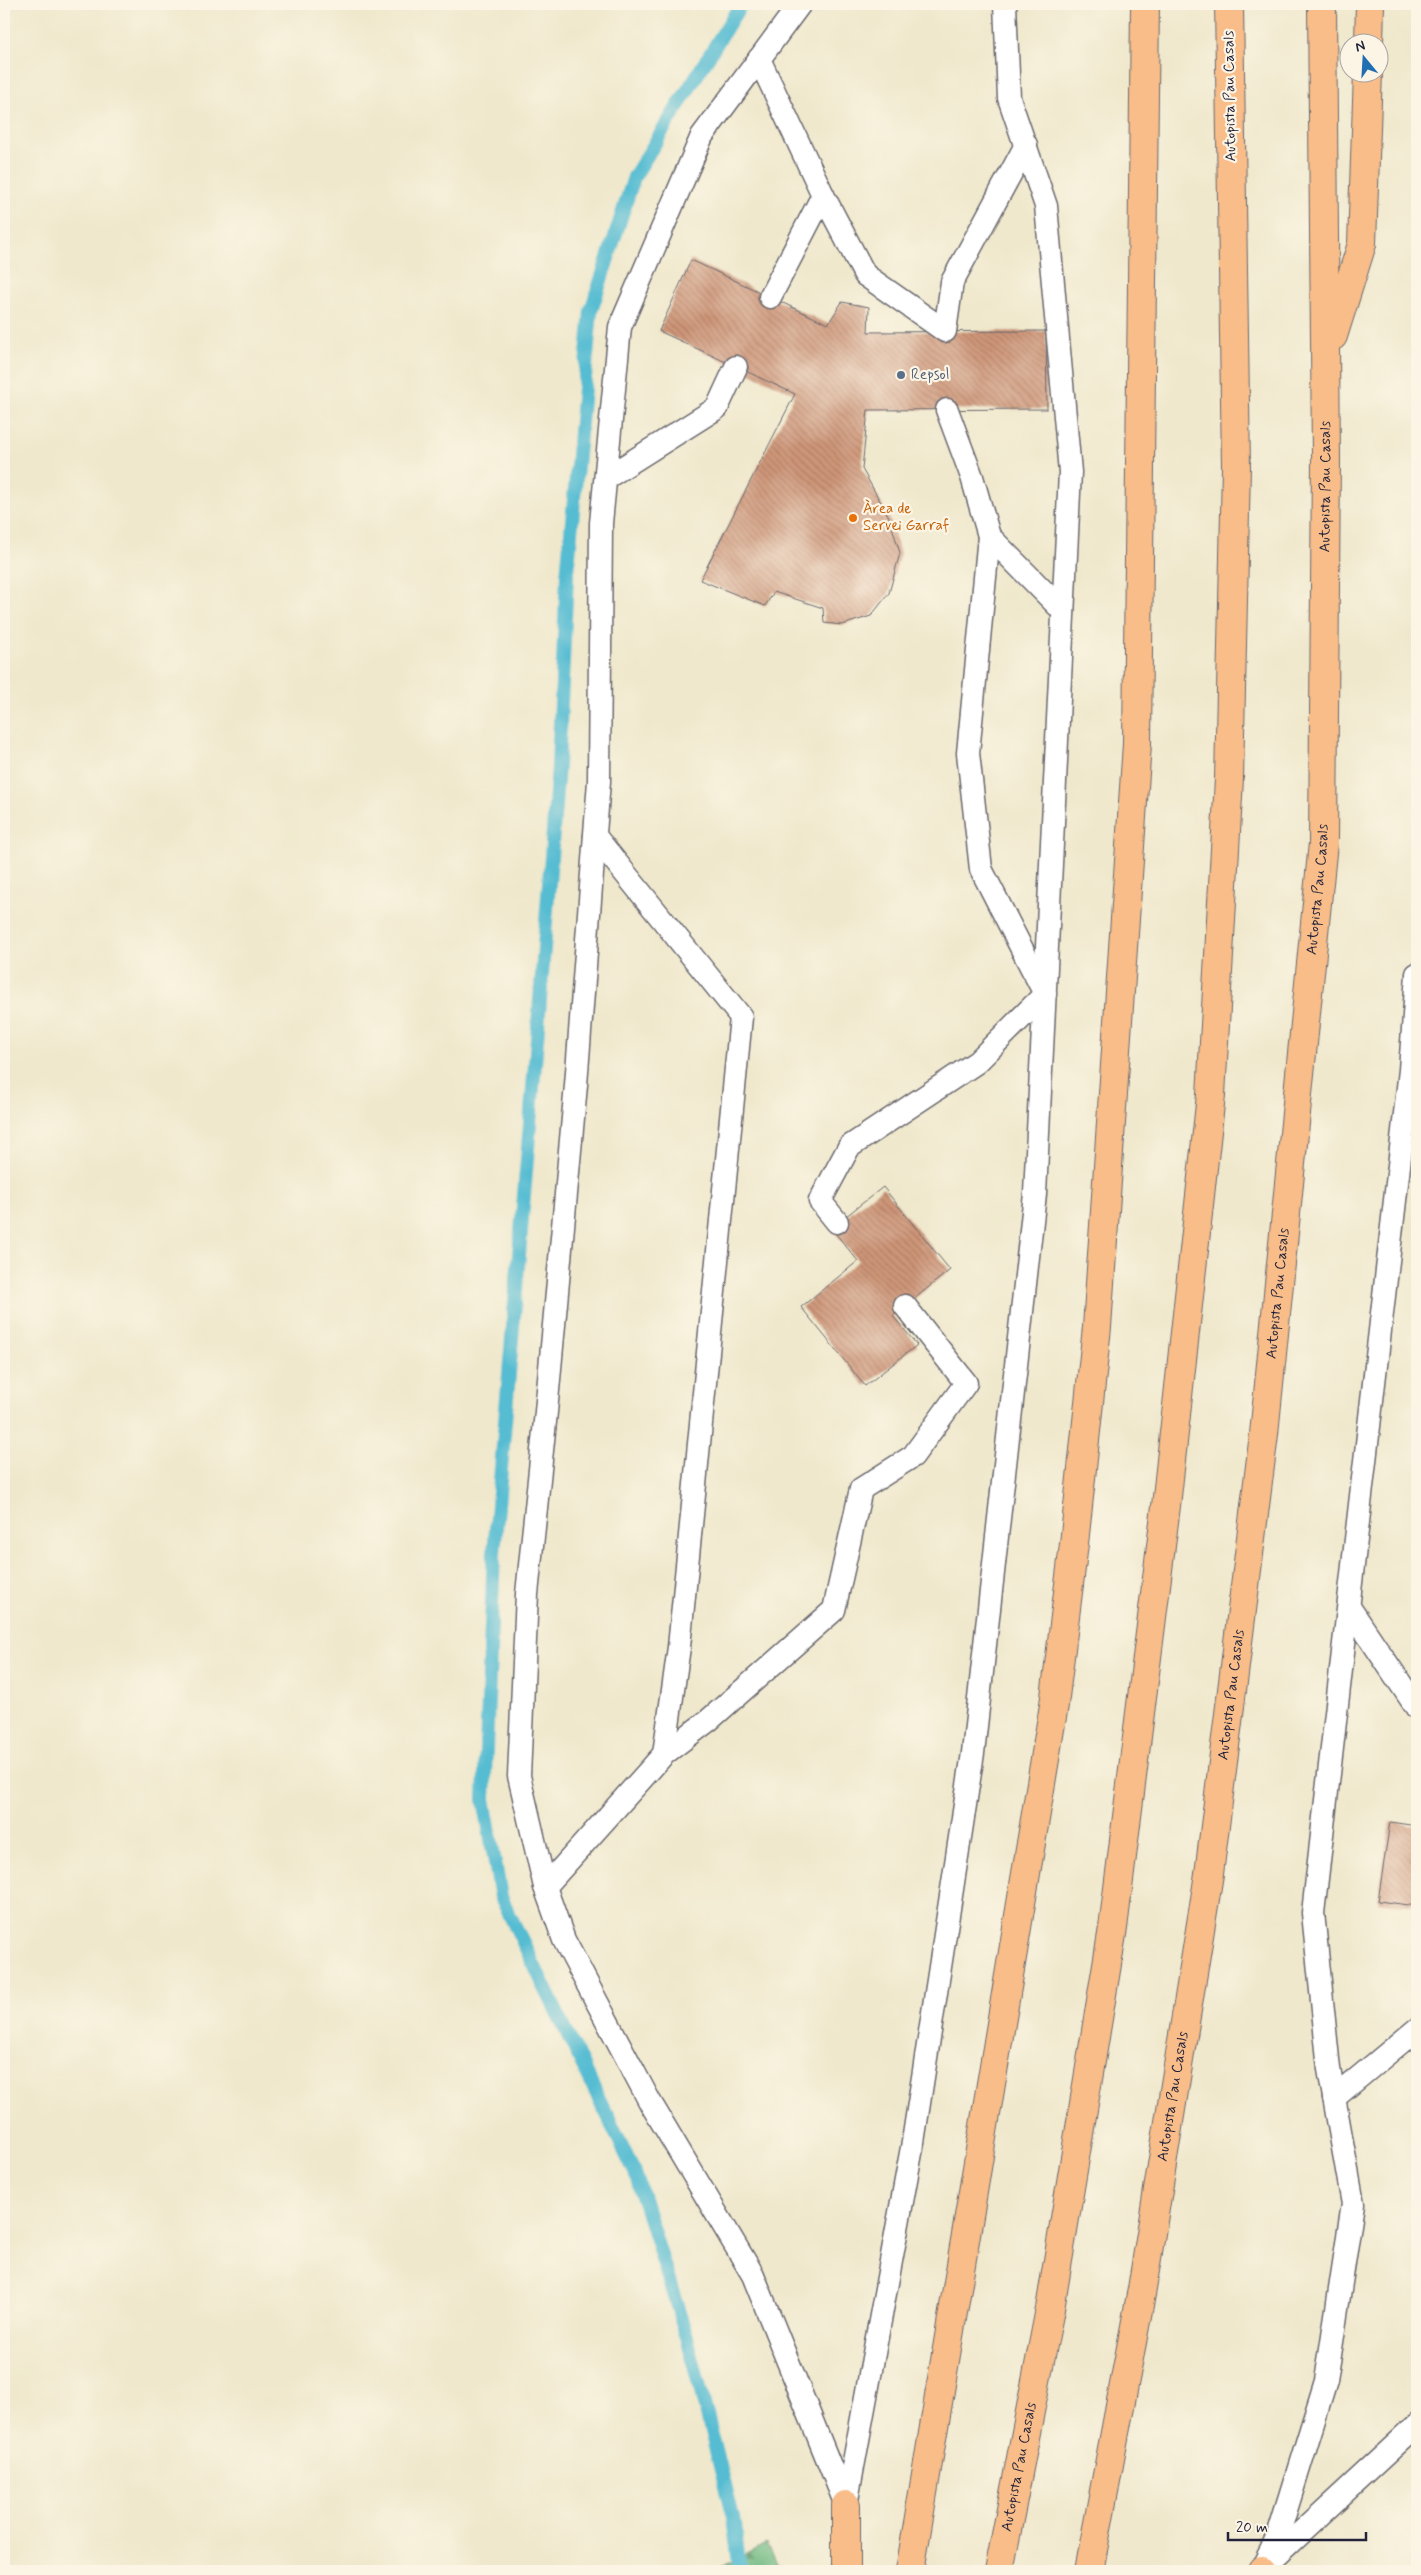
<svg xmlns="http://www.w3.org/2000/svg" width="1421" height="2575" viewBox="0 0 1421 2575" font-family="Mynerve,sans-serif">
	<defs>
		<pattern id="forest-firs" width="22" height="20" patternUnits="userSpaceOnUse" patternTransform="scale(1.25)"><rect width="22" height="20" fill="#6eb981"/><path d="M5 1l3.5 6h-7zM16 11l3.5 6h-7z" fill="#5a966b"/></pattern>
		<pattern id="building-back-hatch" width="6" height="6" patternUnits="userSpaceOnUse" patternTransform="scale(1.25)"><rect width="6" height="6" fill="#cf9678"/><path d="M-1 5l2 2M0 0l6 6M5-1l2 2" fill="none" stroke="#a87a64"/></pattern>
	</defs>
	<rect width="100%" height="100%" fill="#fcf5e5"/>
	<filter id="ink" filterUnits="userSpaceOnUse"><feTurbulence type="fractalNoise" baseFrequency=".02" numOctaves="2"/><feDisplacementMap in="SourceGraphic" scale="10" xChannelSelector="R" yChannelSelector="G"/><feConvolveMatrix kernelMatrix="1 2 1 2 8 2 1 2 1" color-interpolation-filters="sRGB"/></filter>
	<filter id="wash" filterUnits="userSpaceOnUse"><feTurbulence type="fractalNoise" baseFrequency=".0096" numOctaves="4" result="noise"/><feDisplacementMap in="SourceGraphic" scale="20" xChannelSelector="R" yChannelSelector="G"/><feGaussianBlur stdDeviation="1.12" result="paint"/><feColorMatrix in="noise" values="0 0 0 0 0 0 0 0 0 0 0 0 0 0 0 0 0 1.4 0 .05"/><feComposite in="paint" operator="in"/></filter>
	<g filter="url(#wash)">
		<rect width="100%" height="100%" fill="#efe8cc"/>
		<polygon fill="url(#forest-firs)" stroke="#486e5e" points="767,2544 780,2571 712,2571"/>
		<g fill="none" stroke-linecap="round" stroke-linejoin="round">
			<polyline stroke="#54bcd2" stroke-width="14" points="740,2571 733,2517 688,2341 635,2173 501,1897 484,1799 494,1553 536,1052 558,766 567,577 591,311 634,177 741,4"/>
		</g>
		<g id="blocks">
			<g fill="url(#building-back-hatch)">
				<polygon points="691,260 828,324 842,302 869,307 868,332 1046,331 1047,409 868,410 862,469 889,517 900,553 889,593 871,616 842,625 824,623 823,608 774,592 765,606 700,580 795,394 659,331"/>
				<polygon points="883,1187 950,1270 893,1316 917,1345 865,1386 801,1307 858,1261 831,1228"/>
				<polygon points="1390,1822 1417,1826 1417,1906 1378,1901"/>
			</g>
		</g>
	</g>
	<g filter="url(#ink)">
		<use href="#blocks" fill-opacity="0" stroke="#6a676e" stroke-width="1"/>
		<g fill="none" stroke-linecap="round" stroke-linejoin="round">
			<g stroke="#6a676e" stroke-width="25">
				<g id="service">
					<polyline points="800,4 702,136 620,327 601,523 599,781 576,1085 546,1412 527,1594 519,1776 545,1887 564,1940 650,2102 753,2275 846,2505"/>
					<polyline points="759,59 823,195 865,275 945,331 952,282 1026,145"/>
					<polyline points="770,297 823,195"/>
					<polyline points="947,410 972,477 989,536 1063,611"/>
					<polyline points="606,478 717,408 736,367"/>
					<polyline points="837,1222 820,1201 849,1147 977,1062 1045,994 981,869 968,753 989,536"/>
					<polyline points="1349,1607 1417,1708"/>
					<polyline points="664,1754 709,1720 834,1610 861,1489 913,1456 966,1383 905,1306"/>
					<polyline points="545,1887 664,1754 679,1647 741,1017 595,836"/>
					<polyline points="1334,2098 1417,2029"/>
					<polyline points="846,2505 913,2142 973,1753 1035,1194 1070,472 1046,206 1009,98 1005,4"/>
					<polyline points="1269,2562 1417,2425"/>
					<polyline points="1261,2570 1277,2539 1326,2381 1353,2204 1329,2069 1313,1913 1410,1070 1417,974"/>
				</g>
			</g>
			<g stroke="#6a676e" stroke-width="30">
				<g id="motorway">
					<polyline points="1369,42 1370,4"/>
					<polyline points="1333,336 1362,244 1368,72"/>
					<polyline points="846,2571 846,2505"/>
					<polyline points="910,2571 1054,1705 1074,1544 1097,1327 1137,744 1145,4"/>
					<path id="s1" d="M999,2571L1050,2309L1113,1928L1166,1506L1211,1095L1229,779L1236,467L1229,4"/>
					<path id="s2" d="M1089,2571L1142,2289L1209,1874L1264,1434L1323,843L1326,458L1322,4"/>
					<polyline points="1261,2571 1261,2570"/>
				</g>
			</g>
			<use href="#service" stroke="#fff" stroke-width="22"/>
			<use href="#motorway" stroke="#f8bd88" stroke-width="28"/>
		</g>
	</g>
	<circle fill="#5c6f8a" stroke="#fcf5e5" stroke-width="2" cx="901" cy="375" r="5"/>
	<circle fill="#e8710a" stroke="#fcf5e5" stroke-width="2" cx="853" cy="518" r="5"/>
	<g text-anchor="middle" dominant-baseline="central" stroke-width="4.5" stroke-linejoin="round" paint-order="stroke">
		<g font-size="15" fill="#22223b" stroke="#fcf5e5">
			<text transform="translate(1230 96) rotate(-91)">Autopista Pau Casals</text>
			<text stroke="none"><textPath href="#s2" startOffset="2101">Autopista Pau Casals</textPath></text>
			<text stroke="none"><textPath href="#s2" startOffset="1698">Autopista Pau Casals</textPath></text>
			<text stroke="none"><textPath href="#s2" startOffset="1292">Autopista Pau Casals</textPath></text>
			<text stroke="none"><textPath href="#s2" startOffset="888">Autopista Pau Casals</textPath></text>
			<text stroke="none"><textPath href="#s2" startOffset="482">Autopista Pau Casals</textPath></text>
			<text stroke="none"><textPath href="#s1" startOffset="106">Autopista Pau Casals</textPath></text>
		</g>
		<g font-size="15" fill="#4e5e75" stroke="#fcf5e5" text-anchor="start">
			<text x="911" y="375">Repsol</text>
		</g>
		<g font-size="15" fill="#c56008" stroke="#fcf5e5" text-anchor="start">
			<text x="863" y="509">Àrea de<tspan x="863" dy="17">Servei Garraf</tspan></text>
		</g>
	</g>
	<rect width="1421" height="2575" fill="none" stroke="#fcf5e5" stroke-width="20"/>
	<g transform="translate(1364 58) rotate(342)"><circle r="24" fill="#fcf5e5" stroke="#a5a1a1"/>
	<path d="M0-4L9 19L0 12L-9 19Z" fill="#1f6fb2"/>
	<text y="-8" font-size="14" font-weight="bold" text-anchor="middle" fill="#22223b">N</text>
	</g>
	<path d="M1228 2532v8h138v-8" fill="none" stroke="#22223b" stroke-width="2.5"/>
	<text x="1236" y="2532" font-size="15" fill="#22223b" stroke="#fcf5e5" stroke-width="4" paint-order="stroke">20 m</text>
</svg>
